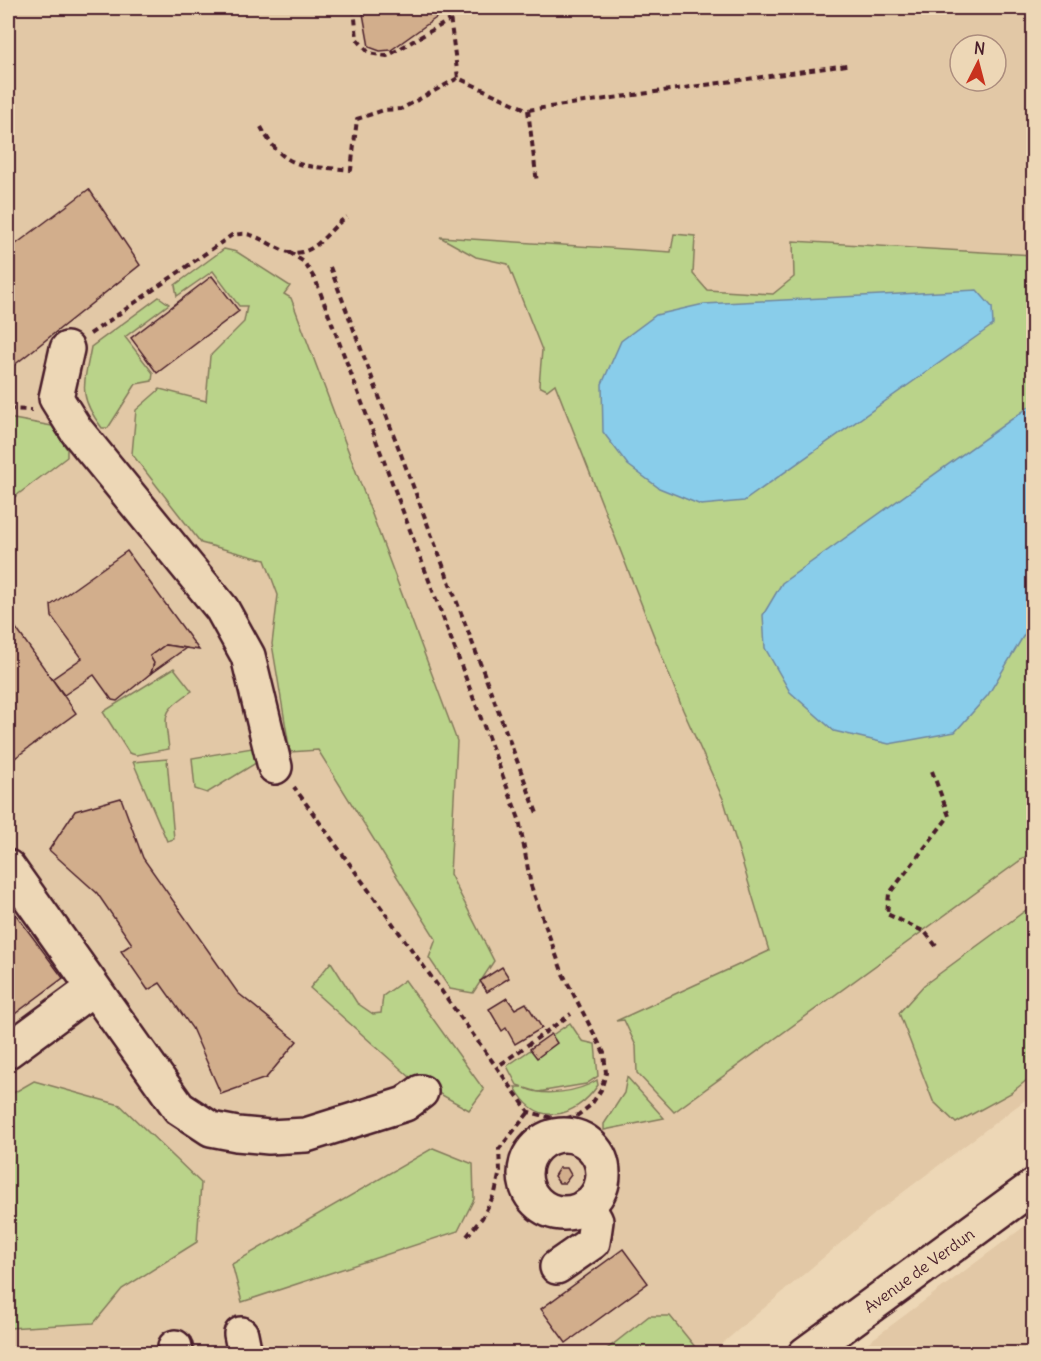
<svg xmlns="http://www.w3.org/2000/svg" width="1041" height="1361" viewBox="0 0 1041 1361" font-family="Delius,sans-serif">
	<rect width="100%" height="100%" fill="#edd7b6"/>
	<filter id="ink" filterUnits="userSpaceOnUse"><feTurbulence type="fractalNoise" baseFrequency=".0167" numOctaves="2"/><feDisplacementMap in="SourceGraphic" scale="12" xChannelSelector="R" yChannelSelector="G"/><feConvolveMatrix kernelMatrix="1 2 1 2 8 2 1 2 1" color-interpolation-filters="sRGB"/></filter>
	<g filter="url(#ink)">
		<g fill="#e2c8a6" fill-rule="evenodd">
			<path d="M8,8H1033V1094L877,1212L717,1348L715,1353H8ZM960,45H996V81H960Z"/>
			<polygon points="1033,1220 1033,1353 854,1353"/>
		</g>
		<g fill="#bad38a" stroke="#82795a" stroke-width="1.5">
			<polygon points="674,234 695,236 693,274 707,290 773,294 794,277 793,241 1033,255 1033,851 674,1112 637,1073 636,1046 624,1020 616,1021 769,951 724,801 683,710 555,384 547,390 539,386 542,350 508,264 476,257 440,237 671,252"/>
			<polygon points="224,249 237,252 290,286 284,294 291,298 457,741 450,874 494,961 473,993 450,989 429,958 436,939 318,750 290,752 272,644 278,595 265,560 201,543 132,454 136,410 160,389 206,401 210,356 244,322 247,306 239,306 213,271 177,296 175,285"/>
			<path d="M159,297L169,304L125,337L153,373L152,381L136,384L108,428H102C77,395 84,386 91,347Z"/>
			<polygon points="8,418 52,426 67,449 67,457 8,502"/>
			<path d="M174,668L192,691C160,713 165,713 169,749L136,755L129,753L103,712Z"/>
			<polygon points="258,747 260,755 256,763 207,793 195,789 192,758"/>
			<polygon points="167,759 174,839 167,841 133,762"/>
			<polygon points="1033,905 1033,1075 1011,1093 956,1123 933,1101 899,1013 924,985"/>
			<polygon points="331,962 357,1003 373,1014 381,1013 383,996 405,980 484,1090 469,1110 411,1078 310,988"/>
			<path d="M570,1023L582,1041L595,1044L598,1076L586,1084L538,1092L525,1088C544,1097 579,1092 597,1080L598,1085C575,1119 536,1128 515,1087H523L517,1085L507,1066Z"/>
			<polygon points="627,1077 664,1118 604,1130 604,1124 624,1093"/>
			<polygon points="34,1081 120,1105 201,1183 197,1242 122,1289 94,1323 8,1328 8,1096"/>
			<polygon points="433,1148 473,1164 474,1199 458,1231 242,1302 232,1264"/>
			<polygon points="649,1316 670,1316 700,1353 602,1353"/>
		</g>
		<g fill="#89cdea" stroke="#70879e" stroke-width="1.5">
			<polygon points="977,290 992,307 993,325 744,501 701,505 659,488 628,465 603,432 602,384 621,341 656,315 704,304"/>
			<polygon points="1033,404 1033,620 988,695 955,732 889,744 834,731 790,692 765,648 763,615 782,583"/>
		</g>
		<g fill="#d2ae8c" stroke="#4a1f2b" stroke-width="1.5">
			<polygon points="362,8 435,8 436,18 391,50 380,51 369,47"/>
			<polygon points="89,189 140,265 8,370 8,250"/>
			<polygon points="212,276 239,311 157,373 131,338"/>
			<polygon points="127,551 199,650 165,645 150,656 154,663 151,673 117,701 112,700 94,675 64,695 52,679 82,658 52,617 51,605"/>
			<polygon points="8,617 76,713 8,763"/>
			<polygon points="165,645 186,648 151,673 154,663 150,656"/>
			<polygon points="121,798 143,858 238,993 297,1041 266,1078 221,1094 192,1028 160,983 148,990 121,951 132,944 97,893 49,850 75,811"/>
			<polygon points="8,904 63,978 8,1019"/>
			<polygon points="502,967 509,978 487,992 480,981"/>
			<polygon points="507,998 515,1009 526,1003 542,1028 515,1044 506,1028 502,1031 489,1009"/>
			<polygon points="551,1034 557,1043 537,1058 530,1049"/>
			<polygon points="559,1168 567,1168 571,1175 565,1183 559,1183 554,1176"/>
			<polygon points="623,1249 648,1283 566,1343 541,1309"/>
		</g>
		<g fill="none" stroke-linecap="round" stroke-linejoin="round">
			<g stroke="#4a1f2b" stroke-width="38">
				<g id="minor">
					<polyline points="67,349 56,398 76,430 222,609 248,656 275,767"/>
					<polyline points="8,867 179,1108 211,1129 237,1134 269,1137 306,1135 405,1104 421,1092"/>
					<polyline points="8,1051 92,989"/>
					<circle cx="564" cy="1174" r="39"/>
					<polyline points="557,1267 593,1242 596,1221 587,1205"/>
					<polyline points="241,1334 245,1354"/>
					<polyline points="175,1347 176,1354"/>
				</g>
			</g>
			<g stroke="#4a1f2b" stroke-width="38">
				<polyline id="major" points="805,1354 1034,1186"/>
			</g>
			<g stroke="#4a1f2b" stroke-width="4" stroke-dasharray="6 4.5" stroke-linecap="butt">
				<polyline points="354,8 357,39 369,53 387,56 450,20"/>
				<polyline points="449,9 458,78 528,110 847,65"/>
				<polyline points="528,110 537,183"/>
				<path d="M261,127C285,172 305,165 351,170L357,119L384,110L401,109L458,78"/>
				<polyline points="289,252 304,262 316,281 519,819 531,886 563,974 604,1053 606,1073 601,1090 591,1105 578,1115 560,1120 529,1112 294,787"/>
				<polyline points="330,267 538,816"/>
				<path d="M90,334L232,235C236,235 242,233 246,234C267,237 285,261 308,250C323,243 332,226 347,217"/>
				<polyline points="8,409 32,410"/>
				<polyline points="932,771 949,816 889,894 887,914 925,932 936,946"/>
				<polyline points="501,1064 571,1014"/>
				<polyline points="467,1236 482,1218 495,1193 500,1171 499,1149 529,1112"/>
			</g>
			<use href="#minor" stroke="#edd7b6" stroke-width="33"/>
			<use href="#major" stroke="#edd7b6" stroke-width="33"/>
		</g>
	</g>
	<g text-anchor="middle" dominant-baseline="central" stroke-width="5" stroke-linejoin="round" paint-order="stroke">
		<g font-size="16" fill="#4a1f2b" stroke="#edd7b6">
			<text transform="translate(919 1270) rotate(-36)">Avenue de Verdun</text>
		</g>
	</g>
	<rect width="1041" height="1361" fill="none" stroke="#edd7b6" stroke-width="30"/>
	<rect x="15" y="15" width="1011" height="1331" fill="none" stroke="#4a1f2b" stroke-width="2" filter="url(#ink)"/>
	<g transform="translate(978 63) rotate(6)"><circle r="28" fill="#edd7b6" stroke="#ac8d7e" stroke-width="1.5"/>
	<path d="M0-4.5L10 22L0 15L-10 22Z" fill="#c8321e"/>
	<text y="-9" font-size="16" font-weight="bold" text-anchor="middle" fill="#4a1f2b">N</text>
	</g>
</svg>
